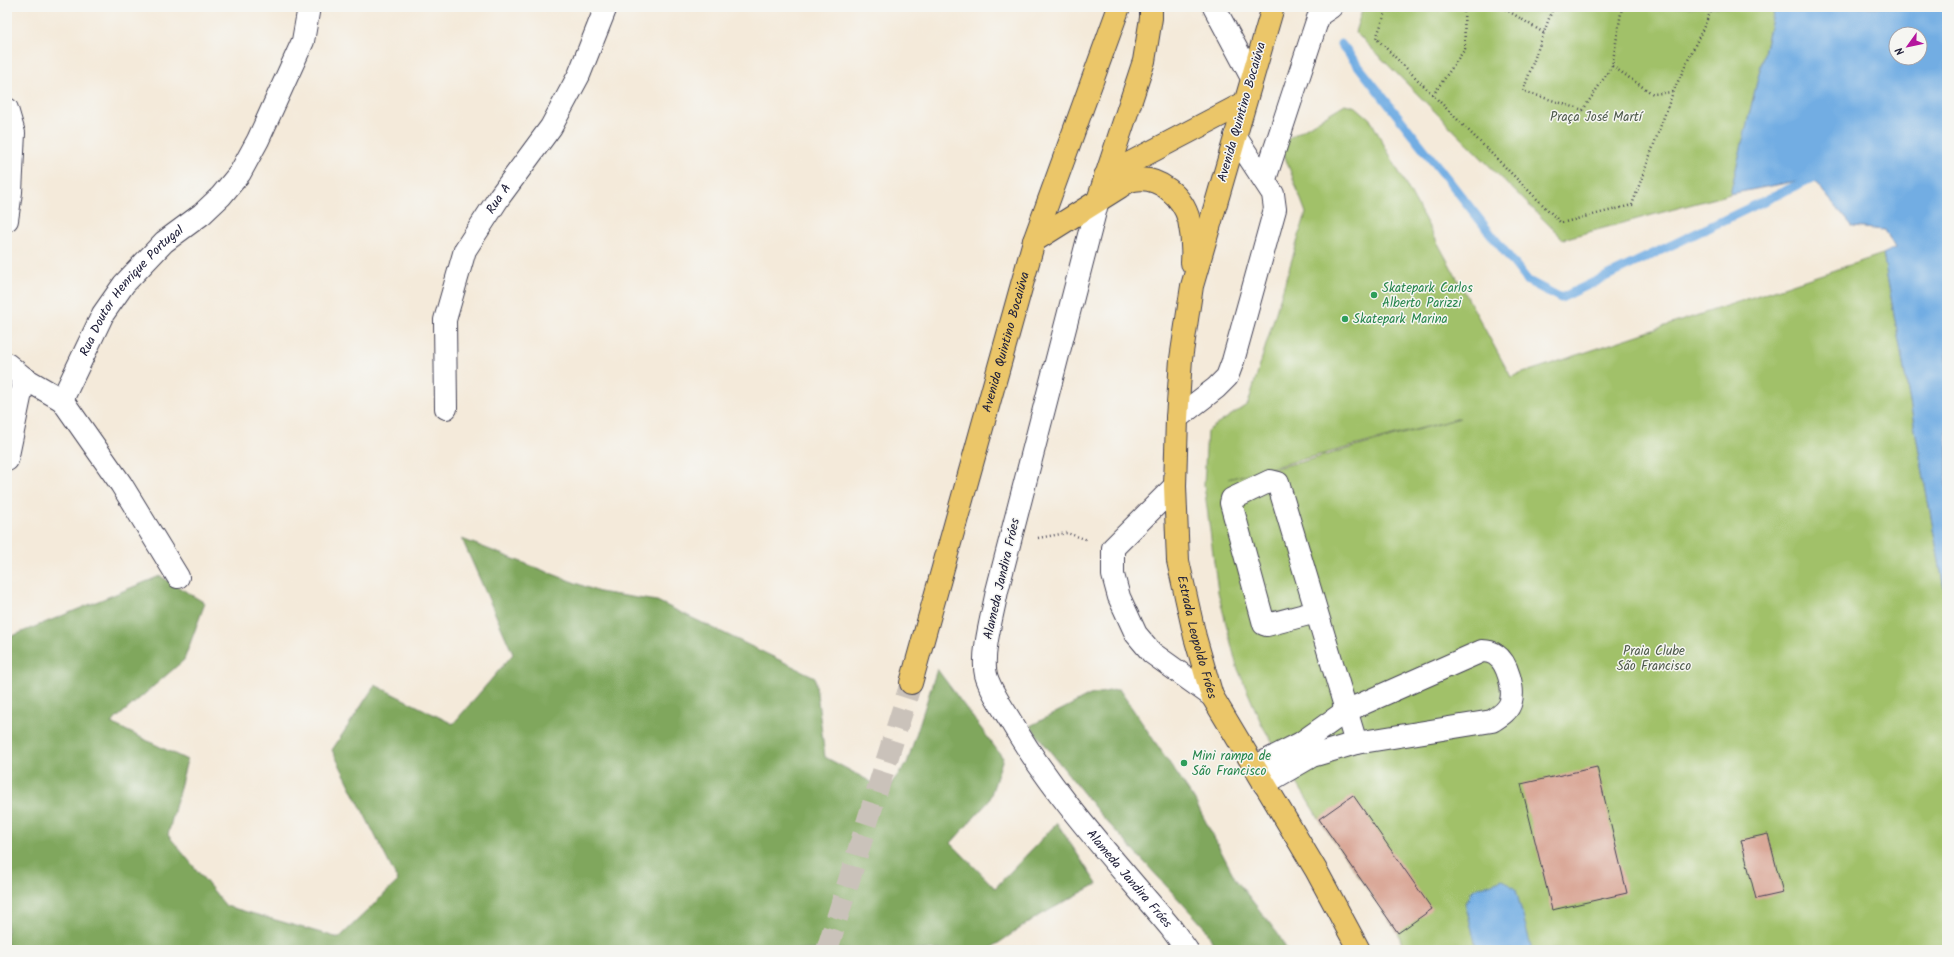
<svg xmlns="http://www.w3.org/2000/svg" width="1954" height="957" viewBox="0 0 1954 957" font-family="Kalam,sans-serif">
	<rect width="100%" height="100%" fill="#f6f6f2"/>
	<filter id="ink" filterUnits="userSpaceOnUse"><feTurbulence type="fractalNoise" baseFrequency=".025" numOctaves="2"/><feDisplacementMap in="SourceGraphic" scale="8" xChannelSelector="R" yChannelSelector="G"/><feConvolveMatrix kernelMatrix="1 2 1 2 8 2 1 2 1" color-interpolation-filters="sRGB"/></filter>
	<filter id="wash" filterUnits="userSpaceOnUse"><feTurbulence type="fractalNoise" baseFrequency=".012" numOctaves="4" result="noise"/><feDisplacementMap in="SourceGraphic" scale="16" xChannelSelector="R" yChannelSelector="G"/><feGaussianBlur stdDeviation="0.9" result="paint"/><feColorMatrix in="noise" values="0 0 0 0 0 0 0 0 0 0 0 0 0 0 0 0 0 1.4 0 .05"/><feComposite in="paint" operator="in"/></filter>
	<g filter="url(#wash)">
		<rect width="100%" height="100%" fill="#f4eada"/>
		<g fill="#a1c169" stroke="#627252" fill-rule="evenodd">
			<polygon points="1363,7 1775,7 1730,194 1563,239 1355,32"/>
			<path d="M1345,104L1356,107L1370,119L1511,377L1883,254L1947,605V950H1404L1398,933L1319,819L1279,754L1262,725L1237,667L1218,592L1204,485L1207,431L1248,404L1306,213L1282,149L1289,138ZM1460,418L1305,461L1228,479Z"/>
		</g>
		<g fill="#80a75d" stroke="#51644c">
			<polygon points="462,539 599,592 657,601 815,677 825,757 886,790 907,763 937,669 1003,758 989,801 951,843 995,888 1057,823 1097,884 1037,917 988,950 7,950 7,638 160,576 205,603 184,660 111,723 187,760 168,835 226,906 339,938 398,881 332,750 375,685 453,724 513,654"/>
			<polygon points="1119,689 1194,799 1236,880 1278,934 1287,950 1216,950 1206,929 1100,814 1030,726 1090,695"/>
		</g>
		<g fill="#72ade3" stroke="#4a688f" fill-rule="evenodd">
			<path d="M1775,7H1947V605L1883,254L1895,248L1885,230L1853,227L1812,178L1730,194ZM1896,34H1920V58H1896Z"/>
			<polygon points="1503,879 1516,890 1532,950 1477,950 1465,903 1473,890"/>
		</g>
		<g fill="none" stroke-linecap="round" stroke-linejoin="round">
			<polyline stroke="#72ade3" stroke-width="9" points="1341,44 1528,281 1561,298 1812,178"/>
		</g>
		<g id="blocks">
			<g fill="#daa999">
				<polygon points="1597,767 1627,893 1552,910 1521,784"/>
				<polygon points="1353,795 1432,909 1398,933 1319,819"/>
				<polygon points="1768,834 1783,893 1756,899 1741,840"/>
			</g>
		</g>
	</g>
	<g filter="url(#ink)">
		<use href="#blocks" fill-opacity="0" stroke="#424053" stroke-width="1"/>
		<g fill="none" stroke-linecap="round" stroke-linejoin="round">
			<polyline stroke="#cac2ba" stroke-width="22" stroke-dasharray="22 11" stroke-linecap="butt" points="827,950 911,683"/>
			<g stroke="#424053" stroke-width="24">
				<g id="minor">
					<polyline points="1214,7 1252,78"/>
					<polyline points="7,109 14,133 11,192 7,220"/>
					<polyline points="1265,179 1319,15 1331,7"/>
					<path id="s1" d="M1098,200L997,591C993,613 981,654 986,675C990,690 1002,707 1010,720C1054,796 1115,861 1171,928L1187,950"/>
					<polyline points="7,364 24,378"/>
					<path id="s2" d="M62,400L103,314L124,284L164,242L202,214L221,196L240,173L258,140L303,41L309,7"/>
					<path id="s3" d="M446,408L445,320L465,250L500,196L551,127L579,75L606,7"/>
					<polyline points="1177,418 1216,388 1227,377 1233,361 1275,209 1273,194 1235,136"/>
					<polyline points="7,460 24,378 62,400 121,484 178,577"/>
					<polyline points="1175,486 1113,548 1113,575 1119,597 1136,634 1152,653 1212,696"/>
					<polyline points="1316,612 1267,625 1264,624 1231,503 1232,499 1270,481 1278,483 1356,743"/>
					<path d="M1254,767L1301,743L1346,711L1482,651C1488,651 1492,652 1496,655C1508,663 1514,689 1511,701C1509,711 1500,716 1492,721L1356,743L1312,756L1264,784"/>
				</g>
			</g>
			<g stroke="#424053" stroke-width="24">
				<g id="major">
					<path id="s4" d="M1273,7L1192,286L1181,359L1177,418L1175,486L1178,561L1195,637L1212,696L1316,870L1359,950"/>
					<polyline points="1105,176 1244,103"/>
					<polyline points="1098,200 1144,61 1151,18 1151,7"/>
					<path d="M1034,241L1120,187C1124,184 1129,181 1134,180C1159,175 1183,197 1189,220C1192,234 1193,248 1192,263"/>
					<path id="s5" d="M911,683L1034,241L1119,7"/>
				</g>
			</g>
			<g stroke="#424053" stroke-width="2.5" stroke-dasharray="1 3" stroke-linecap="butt">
				<polyline points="1388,7 1376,38 1561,223 1632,205 1673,92 1713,7"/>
				<polyline points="1502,7 1544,33"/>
				<polyline points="1553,7 1523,91 1583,110 1612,66 1622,7"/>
				<polyline points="1612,66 1653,94 1673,92"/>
				<polyline points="1433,95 1465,49 1464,7"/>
				<polyline points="1038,538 1067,533 1088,540"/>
			</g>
			<use href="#minor" stroke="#fff" stroke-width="22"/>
			<use href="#major" stroke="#ebc669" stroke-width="22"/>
		</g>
	</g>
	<g fill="#2e9e5b" stroke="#f6f6f2" stroke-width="1.5">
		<circle cx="1374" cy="295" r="4"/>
		<circle cx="1345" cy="319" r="4"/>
		<circle cx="1184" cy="763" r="4"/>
	</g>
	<g text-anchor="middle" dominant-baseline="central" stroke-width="3" stroke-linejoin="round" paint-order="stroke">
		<g font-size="13" fill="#22223b" stroke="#f6f6f2">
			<text transform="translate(1242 112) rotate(-74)">Avenida Quintino Bocaiúva</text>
			<text stroke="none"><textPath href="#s3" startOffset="222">Rua A</textPath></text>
			<text stroke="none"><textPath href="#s2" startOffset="131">Rua Doutor Henrique Portugal</textPath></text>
			<text stroke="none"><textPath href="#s5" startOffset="354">Avenida Quintino Bocaiúva</textPath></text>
			<text transform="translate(1002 579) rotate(-77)">Alameda Jandira Fróes</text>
			<text stroke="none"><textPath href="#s4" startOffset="645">Estrada Leopoldo Fróes</textPath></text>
			<text stroke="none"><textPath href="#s1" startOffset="739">Alameda Jandira Fróes</textPath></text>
		</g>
		<g font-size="13" fill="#4e5a4b" stroke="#f6f6f2">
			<text x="1596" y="117">Praça José Martí</text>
			<text x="1654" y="651">Praia Clube<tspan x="1654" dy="15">São Francisco</tspan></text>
		</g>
		<g font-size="13" fill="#27864d" stroke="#f6f6f2" text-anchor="start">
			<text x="1382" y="288">Skatepark Carlos<tspan x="1382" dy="15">Alberto Parizzi</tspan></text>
			<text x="1353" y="319">Skatepark Marina</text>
			<text x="1192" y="756">Mini rampa de<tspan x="1192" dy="15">São Francisco</tspan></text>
		</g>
	</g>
	<rect width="1954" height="957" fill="none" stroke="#f6f6f2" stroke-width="24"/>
	<g transform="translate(1908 46) rotate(237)"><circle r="19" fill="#f6f6f2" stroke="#a1a1a9"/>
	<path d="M0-3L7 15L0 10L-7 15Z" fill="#b5179e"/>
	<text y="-6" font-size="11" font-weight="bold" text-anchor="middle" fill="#22223b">N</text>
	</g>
</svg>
